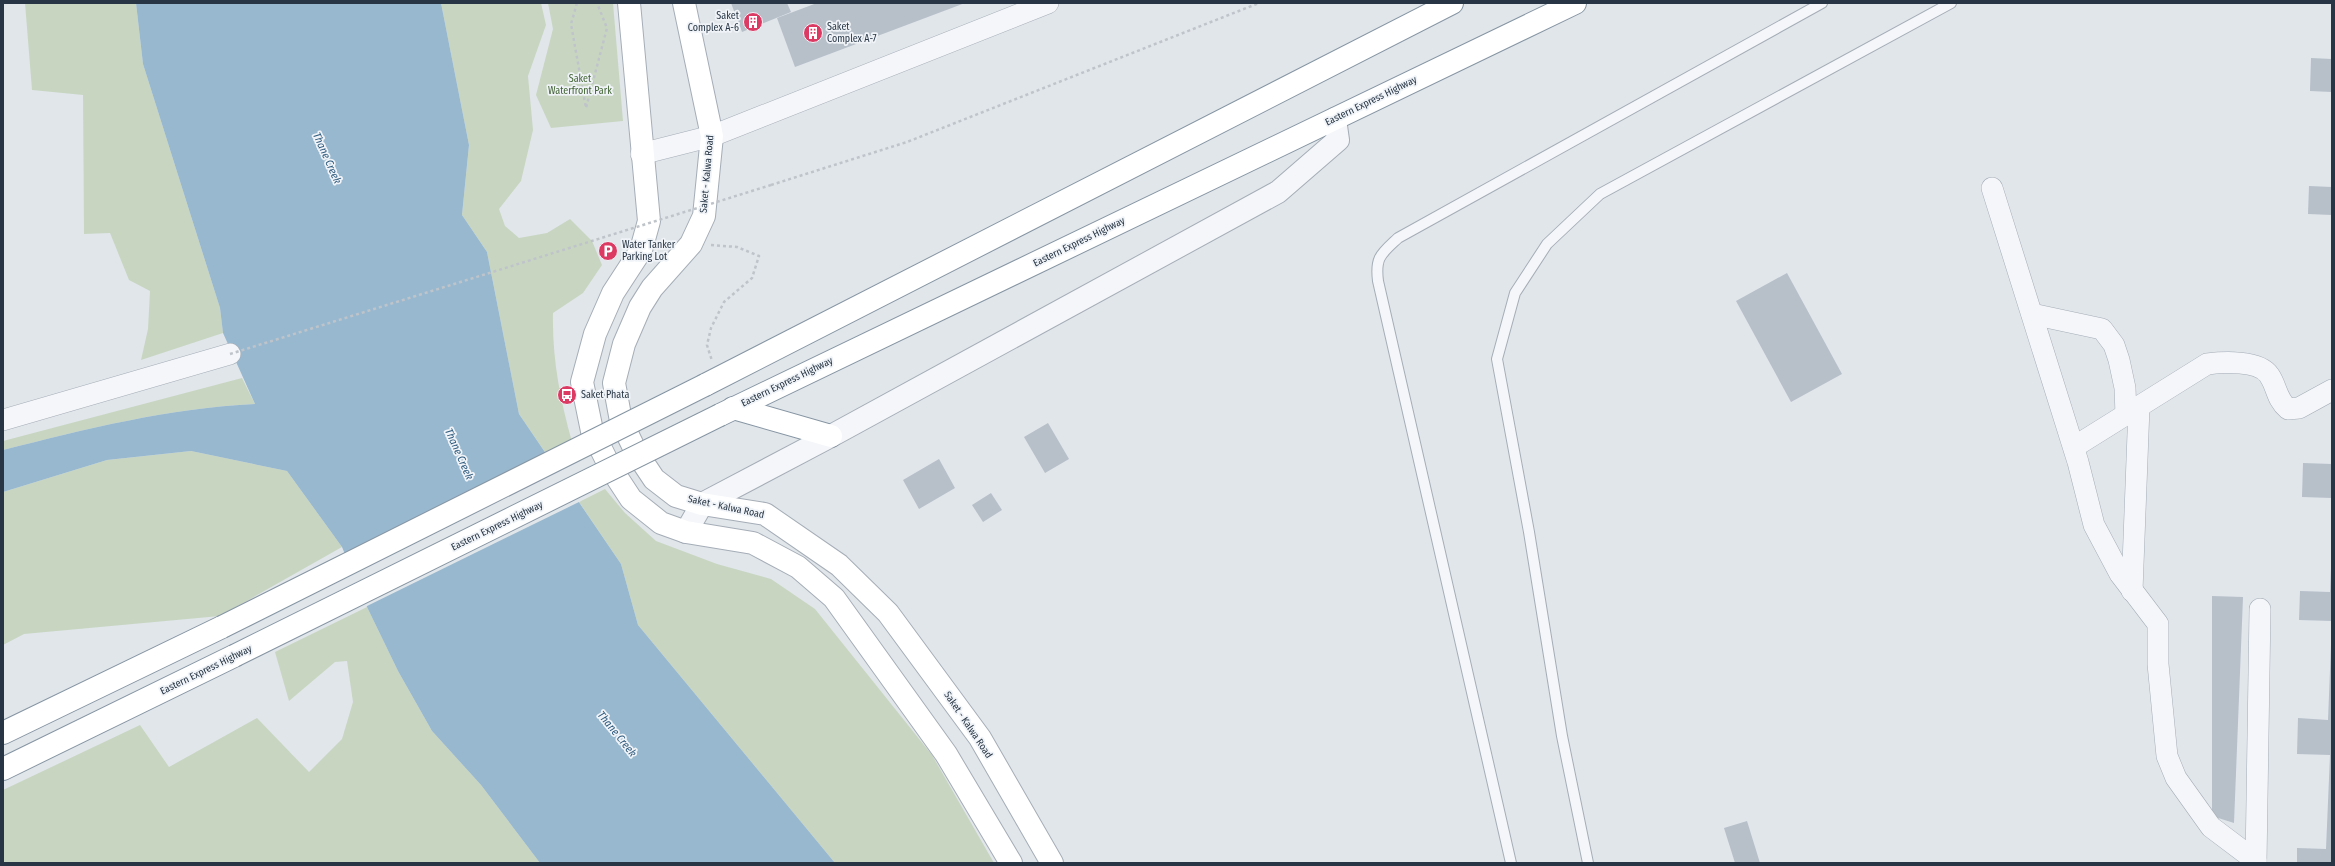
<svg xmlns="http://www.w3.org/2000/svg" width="2335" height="866" viewBox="0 0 2335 866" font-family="'Fira Sans Condensed',sans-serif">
	<rect width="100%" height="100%" fill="#e1e6eb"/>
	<g fill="#c8d6c1">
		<polygon points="25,3 136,3 143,64 220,308 223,333 141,360 148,329 150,291 129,280 110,233 84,234 83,95 32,90"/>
		<path d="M441,3H541L546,25L528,76L533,130L521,181L499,209L505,226L519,238L547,233L570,219L592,241L602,265L583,293L553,313C552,358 560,399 572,442L547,455L519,414L487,252L462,215L469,145Z"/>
		<polygon points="548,3 613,3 623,121 551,128 536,95 553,29"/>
		<path d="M242,378L255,404C169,408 86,429 3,450V441Z"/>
		<polygon points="191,451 287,471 342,547 220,616 24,634 3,645 3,492 107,460"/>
		<polygon points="605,489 625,513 656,541 717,564 771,579 815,609 932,755 994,863 835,863 638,625 621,564 579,502"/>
		<polygon points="367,607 398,671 432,731 481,785 540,863 3,863 3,790 140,725 169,767 257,718 309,772 342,739 353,702 347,661 335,662 289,701 275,652"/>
	</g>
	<path fill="#98b8cf" d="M136,3H441L469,145L462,215L487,252L519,414L621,564L638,625L835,863H540L481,785L432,731L398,671L367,607L342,547L287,471L191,451L107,460L3,492V450C86,429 169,408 255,404L223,333L220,308L143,64Z"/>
	<polygon fill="#e1e6eb" points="549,454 581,501 365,607 343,555"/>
	<g fill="#b7bfc9">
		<polygon points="731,3 787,3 791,12 742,32"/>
		<polygon points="817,3 965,3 795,67 777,18"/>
		<polygon points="2311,58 2332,59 2332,92 2310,91"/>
		<polygon points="2309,186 2332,187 2332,215 2308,214"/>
		<polygon points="1787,273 1842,374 1791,402 1736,301"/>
		<polygon points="1048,423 1069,459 1045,473 1024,437"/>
		<polygon points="939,459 955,488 919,509 903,480"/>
		<polygon points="2303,463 2332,464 2332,498 2302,497"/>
		<polygon points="991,493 1002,510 983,522 972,505"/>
		<polygon points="2331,568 2332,621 2299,620 2300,591 2330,592"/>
		<polygon points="2212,596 2243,597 2234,823 2212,816"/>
		<polygon points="2331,645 2332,863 2297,863 2297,848 2326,849 2330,755 2297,754 2298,718 2328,720"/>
		<polygon points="1747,821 1760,863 1735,863 1724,828"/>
	</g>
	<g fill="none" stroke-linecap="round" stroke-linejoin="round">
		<g stroke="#a5adb6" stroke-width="12">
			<g id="service">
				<path d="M1511,863L1378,281C1375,257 1381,254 1398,238L1822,3"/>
				<polyline points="1588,863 1562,736 1529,532 1497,359 1515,293 1547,244 1600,194 1951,3"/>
			</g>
		</g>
		<g stroke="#a5adb6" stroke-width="22">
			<g id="minor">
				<polyline points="641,154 712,136 1048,3"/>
				<polyline points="1992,188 2078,462 2094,525 2120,574 2158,624 2158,664 2167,756 2176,778 2211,827 2256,861"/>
				<polyline points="2032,314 2102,329 2114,345 2119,360 2125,388 2126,415"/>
				<polyline points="3,420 230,354"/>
				<path d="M2074,447L2207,364C2223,362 2259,360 2269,375C2277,386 2276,399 2288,409L2299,408L2332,390"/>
				<polyline points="2132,591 2139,407"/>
				<polyline points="2256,863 2260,609"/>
			</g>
		</g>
		<g stroke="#a5adb6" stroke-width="24">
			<polyline id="tertiary" points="686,532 702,504 831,436 1278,192 1338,140 1335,119"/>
		</g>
		<g stroke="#a5adb6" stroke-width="24">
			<g id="secondary">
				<polyline points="629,3 649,221 641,250 613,293 595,334 582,382 592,431 610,467 631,499 661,523 686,532 753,543 798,567 834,598 946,754 1011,863"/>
				<polyline points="684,3 712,136 704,216 691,244 652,288 640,307 624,344 614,383 621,421 636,452 654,479 676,496 702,504 765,514 839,565 888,613 980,738 1052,863"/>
			</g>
		</g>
		<g stroke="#8695a3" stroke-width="24">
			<g id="trunk">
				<polyline points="705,385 1452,3"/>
				<polyline points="733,408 831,436"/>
				<polyline points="720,415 1575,3"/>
				<polyline points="3,733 222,627"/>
				<polyline points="3,769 234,656"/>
			</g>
		</g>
		<g stroke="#bfc4ca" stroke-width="2.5" stroke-dasharray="3 3" stroke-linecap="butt">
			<polyline points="577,3 571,24 586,108 607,28 597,3"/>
			<polyline points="771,185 907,142 1259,3"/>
			<polyline points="711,245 737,247 759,256 752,278 724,302 711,328 707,345 712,361"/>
		</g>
		<use href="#service" stroke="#f4f6f9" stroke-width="10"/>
		<use href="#minor" stroke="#f4f6f9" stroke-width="21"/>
		<use href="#tertiary" stroke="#f4f6f9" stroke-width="22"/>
		<use href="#secondary" stroke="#fff" stroke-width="22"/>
		<use href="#trunk" stroke="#fff" stroke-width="22"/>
		<g stroke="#8695a3" stroke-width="24" stroke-linecap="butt">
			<g id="trunk-bridge">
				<polyline points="222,627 705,385"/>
				<polyline points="234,656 720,415"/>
			</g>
		</g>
		<polyline stroke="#bfc4ca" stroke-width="2.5" stroke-dasharray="3 3" stroke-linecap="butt" points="230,354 771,185"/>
		<use href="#trunk-bridge" stroke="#fff" stroke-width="22"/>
	</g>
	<defs>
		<g id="building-disc" transform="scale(1)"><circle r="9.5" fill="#dc3963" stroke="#f0f4f8"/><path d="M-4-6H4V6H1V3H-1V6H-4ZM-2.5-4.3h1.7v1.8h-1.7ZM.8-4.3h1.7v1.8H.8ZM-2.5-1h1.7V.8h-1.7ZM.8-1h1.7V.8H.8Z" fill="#fff"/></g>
		<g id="parking-disc" transform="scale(1)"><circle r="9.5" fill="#dc3963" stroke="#f0f4f8"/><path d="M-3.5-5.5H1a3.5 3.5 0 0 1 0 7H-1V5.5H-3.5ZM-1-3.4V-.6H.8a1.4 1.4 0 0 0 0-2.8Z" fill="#fff"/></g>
		<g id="bus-disc" transform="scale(1)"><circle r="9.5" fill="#dc3963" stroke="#f0f4f8"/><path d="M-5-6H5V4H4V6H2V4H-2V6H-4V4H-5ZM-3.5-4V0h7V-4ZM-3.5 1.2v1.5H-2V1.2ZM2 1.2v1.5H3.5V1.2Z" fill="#fff"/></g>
	</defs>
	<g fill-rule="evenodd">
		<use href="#building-disc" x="753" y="22"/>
		<use href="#building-disc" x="813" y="33"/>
		<use href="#parking-disc" x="608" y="251"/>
		<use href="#bus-disc" x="567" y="395"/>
	</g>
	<g text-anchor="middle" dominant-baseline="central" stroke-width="3.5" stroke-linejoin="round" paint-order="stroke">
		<g font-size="10" fill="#273544" stroke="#f0f4f8" text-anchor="start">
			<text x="739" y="16" text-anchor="end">Saket<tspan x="739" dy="12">Complex A-6</tspan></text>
			<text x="827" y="27">Saket<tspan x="827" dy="12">Complex A-7</tspan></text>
			<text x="622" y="245">Water Tanker<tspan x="622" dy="12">Parking Lot</tspan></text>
			<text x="581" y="395">Saket Phata</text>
		</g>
		<g font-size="10" fill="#416233" stroke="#f0f4f8">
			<text x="580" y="79">Saket<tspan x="580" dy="12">Waterfront Park</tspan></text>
		</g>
		<g font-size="10" fill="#273544" stroke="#f0f4f8">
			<text transform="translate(1371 101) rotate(-26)">Eastern Express Highway</text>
			<text transform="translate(707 174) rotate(-85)">Saket - Kalwa Road</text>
			<text transform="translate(1079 242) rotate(-26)">Eastern Express Highway</text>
			<text transform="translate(787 382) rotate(-26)">Eastern Express Highway</text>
			<text transform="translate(726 507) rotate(12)">Saket - Kalwa Road</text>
			<text transform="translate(497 526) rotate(-26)">Eastern Express Highway</text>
			<text transform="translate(206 670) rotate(-26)">Eastern Express Highway</text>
			<text transform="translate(968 725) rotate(56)">Saket - Kalwa Road</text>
		</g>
		<g font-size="11" font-style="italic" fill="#2d597d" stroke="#f0f4f8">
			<text transform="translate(327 158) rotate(66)">Thane Creek</text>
			<text transform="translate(459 454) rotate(66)">Thane Creek</text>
			<text transform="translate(617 734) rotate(51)">Thane Creek</text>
		</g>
	</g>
	<rect width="2335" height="866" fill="none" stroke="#273544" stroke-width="8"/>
</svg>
